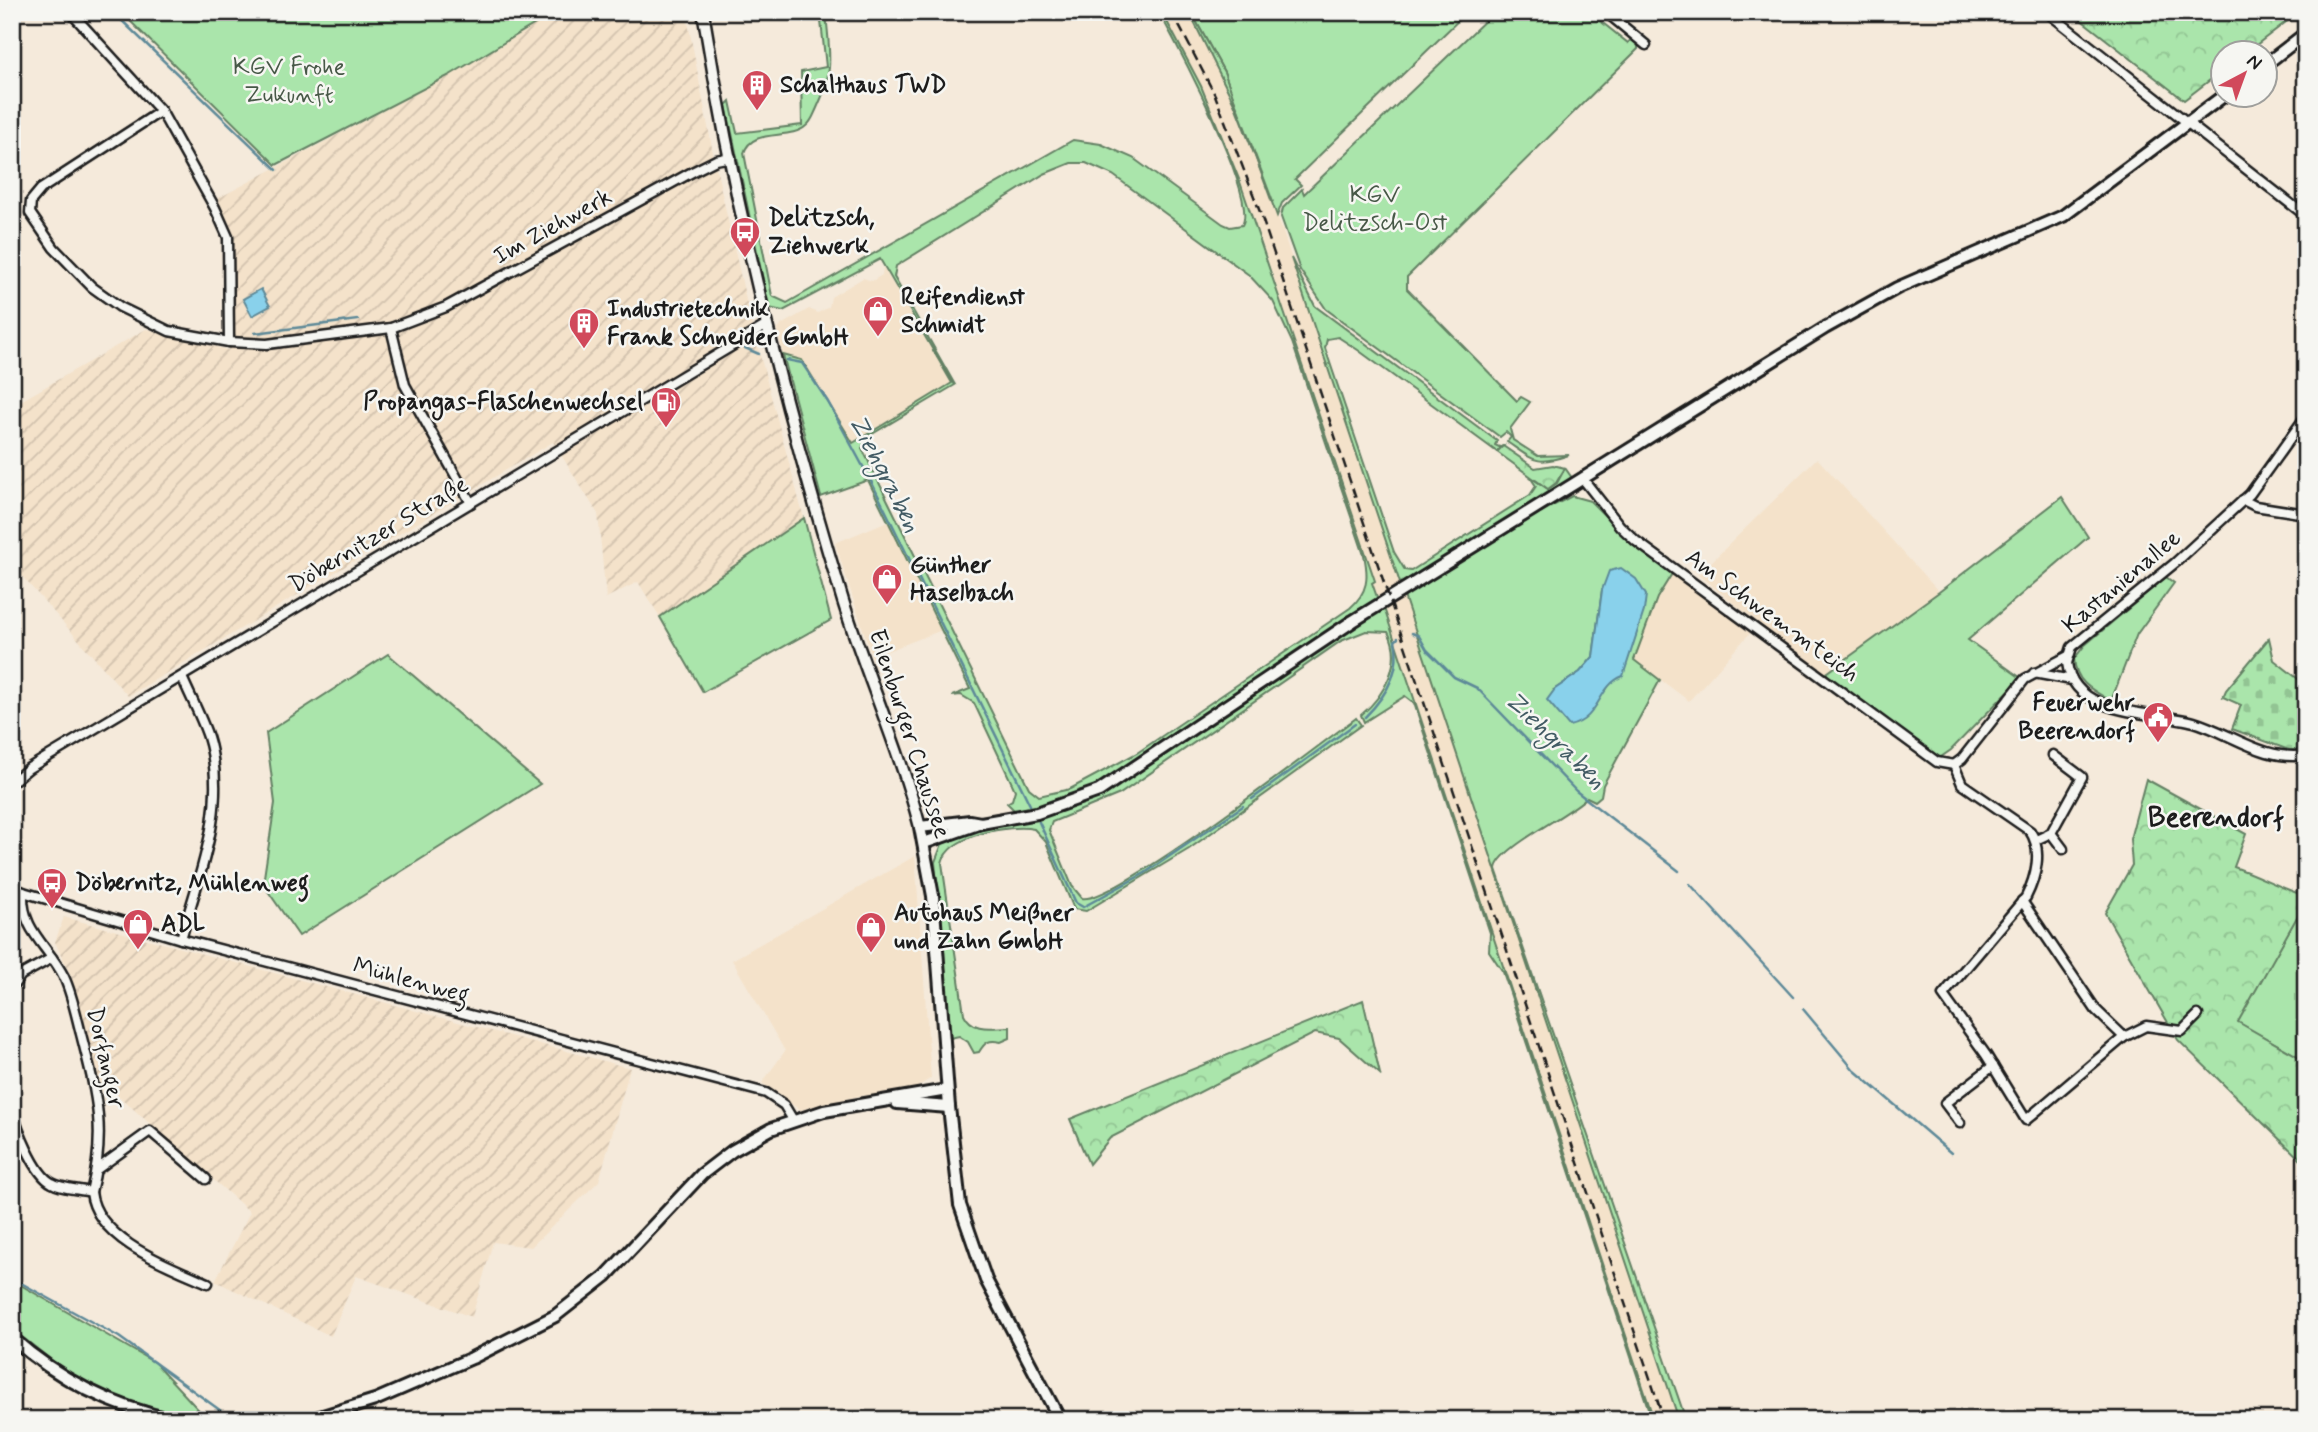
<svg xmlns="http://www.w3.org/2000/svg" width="2318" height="1432" viewBox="0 0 2318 1432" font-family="Mynerve,sans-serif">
	<defs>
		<pattern id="industrial-furrows" width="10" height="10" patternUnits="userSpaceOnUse" patternTransform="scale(1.75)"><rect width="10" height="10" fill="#f4e2ca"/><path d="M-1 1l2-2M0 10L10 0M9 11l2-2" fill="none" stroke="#d1c1ad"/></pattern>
		<pattern id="forest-crowns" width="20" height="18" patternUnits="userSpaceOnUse" patternTransform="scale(1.75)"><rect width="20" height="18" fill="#aae5ab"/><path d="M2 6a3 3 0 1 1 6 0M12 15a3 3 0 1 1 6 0" fill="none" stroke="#92c493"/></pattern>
		<pattern id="cemetery-stones" width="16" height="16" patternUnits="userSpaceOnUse" patternTransform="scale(1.75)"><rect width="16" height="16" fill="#aae5ab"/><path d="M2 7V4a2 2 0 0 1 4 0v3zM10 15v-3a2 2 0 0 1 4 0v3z" fill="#92c493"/></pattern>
	</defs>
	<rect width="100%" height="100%" fill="#f5eadb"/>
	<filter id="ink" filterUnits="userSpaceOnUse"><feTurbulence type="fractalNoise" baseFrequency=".0143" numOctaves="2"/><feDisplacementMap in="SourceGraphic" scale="14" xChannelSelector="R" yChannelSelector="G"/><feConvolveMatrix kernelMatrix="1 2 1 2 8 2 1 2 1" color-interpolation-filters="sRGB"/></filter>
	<g filter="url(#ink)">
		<g fill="#f4e2ca">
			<polygon points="1162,12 1190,14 1234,103 1273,202 1679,1420 1654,1420 1381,599 1378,600 1372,582 1374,581 1262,243 1221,133"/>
			<polygon points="883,267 952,384 853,443 803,360 783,355 777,331 781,325 809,309 818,313 829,307 831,297 863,278 872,281 882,275"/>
			<polygon points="1817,458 1939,592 1824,675 1698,575"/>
			<polygon points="888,521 942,630 872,657 835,543"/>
			<polygon points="1673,572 1750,633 1689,701 1634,660 1657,598"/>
			<polygon points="915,856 931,1078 910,1092 859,1096 800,1110 762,1083 785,1051 732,960"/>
		</g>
		<g fill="url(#industrial-furrows)">
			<polygon points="555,12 686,12 714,158 751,322 804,518 660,617 638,582 606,598 598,514 553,442 128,696 12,565 12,406 146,329 228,350 231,331 232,236 213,201 450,75"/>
			<polygon points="64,917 630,1068 599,1181 531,1247 493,1242 472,1317 356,1276 331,1336 215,1281 250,1212 97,1077 72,978 55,942"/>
		</g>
		<g fill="#aae5ab" stroke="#638064" stroke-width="2" fill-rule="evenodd">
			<polygon points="121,12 555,12 450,75 276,165"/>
			<path d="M820,12H826C829,52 835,70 817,108C814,114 812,122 806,126C790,141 752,127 744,153L772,296L787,303L1073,140L1101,144L1133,158L1223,224L1230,227L1242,225C1259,198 1176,43 1159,12H1162L1201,86L1239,179L1375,581L1372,583L1378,600L1091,790L1055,804L1016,812L1007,803L1012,800L1015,790L974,703L961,695L952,696L970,689L868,480L821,497L783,355L802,360L853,443L952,383L880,259L783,311L769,308L726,105L730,101L737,133L802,125L801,72L826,67ZM1071,163H1086L1113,175L1249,275L1273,301L1292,342L1364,555C1369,578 1368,592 1350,608L1137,753L1070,789L1039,796L1029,788L862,448L869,436L955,385L894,277L896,266L1044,174Z"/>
			<polygon points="1191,12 1467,12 1295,179 1301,185 1282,203 1277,216 1224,72"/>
			<path d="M1494,12H1589L1628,43L1633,37L1638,41V49L1407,277V289L1517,401L1521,397L1530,402L1510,429L1513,440L1538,456L1569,455C1536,466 1535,461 1507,442L1511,437L1506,432L1500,437L1326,309L1300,270L1281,217L1283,208L1302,189L1304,194Z"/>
			<polygon points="1291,258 1315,306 1497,441 1495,445 1499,447 1503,446 1497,452 1358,350 1338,337 1327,339 1325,348 1394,552 1405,570 1411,571 1530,495 1536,486 1530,477 1548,489 1557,483 1565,468 1572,478 1401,586"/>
			<path d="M1572,496L1590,501L1634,545L1673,572L1657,598L1634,660L1660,680L1603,785L1601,796L1595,801L1587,797C1570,815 1498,848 1496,869L1686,1420H1679L1404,596L1525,520ZM1602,590L1612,680L1606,690L1555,689L1580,672L1593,657Z"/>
			<polygon points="2062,497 2088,537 1968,640 2021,678 1951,750 1938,759 1824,675 1939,592"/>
			<polygon points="804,518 831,620 703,692 660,617"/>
			<path d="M2166,577L2174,583L2137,634L2111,701C2092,690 2076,683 2074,659L2085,645Z"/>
			<path d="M1384,608L1654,1420H1652L1503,972L1489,951L1490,933L1414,703L1405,696L1364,722L1361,715C1384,696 1404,661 1388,632L1366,631L1341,641L1120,794L1052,822L1049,830L1072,886L1082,898C1112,906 1319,745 1356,718L1361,725L1189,849L1086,911L1074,909L1046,842L1034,829C1010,824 948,835 942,863L964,1014C973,1033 993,1027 1010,1027V1038L1001,1042C989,1039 985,1042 979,1052L974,1053L968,1042L959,1036L950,1038L935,862L942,844L974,831L1062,811L1110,791Z"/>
			<polygon points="388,654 540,784 299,936 263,884 275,803 266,733"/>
			<polygon points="2303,906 2306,908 2306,1061 2237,1022"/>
			<path d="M12,1280L155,1363L208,1420C172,1413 131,1404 98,1389C66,1374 39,1350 12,1329Z"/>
		</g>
		<g fill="url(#forest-crowns)" stroke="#638064" stroke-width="2">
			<polygon points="1189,12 1191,12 1224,72 1273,202 1234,103"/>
			<polygon points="2071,12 2299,12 2247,52 2224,52 2223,70 2184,100"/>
			<polygon points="1503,446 1535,468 1553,465 1565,468 1556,483 1548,489 1497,452"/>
			<path d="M2146,779L2246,834L2234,867C2260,876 2280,888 2306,896V901L2238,1022L2306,1061V1165L2178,1040L2105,913L2132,865L2130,839Z"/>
			<polygon points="1363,1000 1380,1074 1339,1038 1315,1033 1110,1138 1089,1164 1070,1119"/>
		</g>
		<polygon fill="url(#cemetery-stones)" stroke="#638064" stroke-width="2" points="2269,638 2274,660 2306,685 2306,750 2289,750 2232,729 2241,705 2223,697 2226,690"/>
		<g fill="#89d1eb" stroke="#5d8998" stroke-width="2">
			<polygon points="261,289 270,306 252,316 243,299"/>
			<path d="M1621,568L1636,579L1646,595L1644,611L1623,676C1597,686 1601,719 1569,726L1547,700L1555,689L1580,672L1593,657L1602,590L1609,571Z"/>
		</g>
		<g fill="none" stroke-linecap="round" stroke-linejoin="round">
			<g stroke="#5d8998" stroke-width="2.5">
				<polyline points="113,12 277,170"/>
				<polyline points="255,333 358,320"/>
				<polyline points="745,348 759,354"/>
				<polyline points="787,360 802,363 828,402 872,483 1030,805"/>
				<polyline points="1412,633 1419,636 1427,650 1454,677 1477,688 1576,791 1679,871"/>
				<path d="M1365,717C1386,696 1402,671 1395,641L1398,638"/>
				<polyline points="1252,799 1355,724"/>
				<polyline points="1039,822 1076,903 1083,907 1145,873 1243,806"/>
				<polyline points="1690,884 1793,997"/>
				<polyline points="1803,1009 1854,1070 1951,1153"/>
				<polyline points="12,1278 119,1337 228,1416"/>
			</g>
			<g stroke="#1c1c1c" stroke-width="13">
				<g id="minor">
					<polyline points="1606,12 1646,45"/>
					<polyline points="2047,12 2306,216"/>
					<polyline points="75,17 161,111 215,208 228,237 229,342"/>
					<polyline points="161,111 41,189 31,201 30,213 54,248 92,287 120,307 169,331 229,342 267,344 391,328 446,307 694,171 716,160 731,157"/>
					<polyline points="391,328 405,385 471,503"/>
					<path d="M2306,416L2250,494L2175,563L2072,647L2067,663C2074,718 2155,711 2194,722C2231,733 2265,762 2306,755"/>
					<polyline points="1583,479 1620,526 1636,541 1937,762 1954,765"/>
					<polyline points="2243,500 2255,506 2306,514"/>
					<polyline points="2034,673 2072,680"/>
					<path d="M1954,765L1962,784L2030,831C2043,850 2036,877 2026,897L1943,995L1986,1055L2026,1120L2124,1037L2146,1026L2182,1031L2198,1015"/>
					<polyline points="1954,765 1962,759 2025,679 2068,656"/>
					<polyline points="12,782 29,768 767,325"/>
					<polyline points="2051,833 2063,849"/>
					<polyline points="2036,840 2051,833 2082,777 2053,755"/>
					<polyline points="12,887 23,892 181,939 766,1093 784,1105 793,1120"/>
					<polyline points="2022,901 2096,1010 2124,1037"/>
					<path d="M181,939C199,875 229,804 208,737C201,716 190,696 182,677"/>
					<polyline points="12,987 21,975 52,958"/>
					<path d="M12,1110C17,1128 34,1174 52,1183C62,1189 79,1189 91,1192C107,1130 96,1093 81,1034C76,1015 72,994 64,977C48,945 21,931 23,892"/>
					<polyline points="1960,1123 1945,1103 1993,1066"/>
					<polyline points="96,1170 150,1131 206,1179"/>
					<path d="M91,1192C96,1240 169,1266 208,1283"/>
				</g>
			</g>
			<g stroke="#1c1c1c" stroke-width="15">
				<path id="tertiary" d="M703,12C735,211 784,408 843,601C867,677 900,750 920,827"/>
			</g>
			<g stroke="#1c1c1c" stroke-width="16">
				<g id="secondary">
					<polyline points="2266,64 2306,33"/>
					<polyline points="924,843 981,823"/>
					<polyline points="897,1103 949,1107"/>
					<path d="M12,1338C58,1379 114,1407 173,1420"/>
					<polyline points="310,1420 375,1400 472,1358 555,1316 606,1276 702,1174 732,1151 771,1129 824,1111 947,1090"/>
					<polyline points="1060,1420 986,1280 960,1205 949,1107 933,896 920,827 970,821 981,823 1037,813 1099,791 1353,621 1825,328 1897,288 2063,216 2226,94"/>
				</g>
			</g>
			<use href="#minor" stroke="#f6f6f2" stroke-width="8"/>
			<use href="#tertiary" stroke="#f6f6f2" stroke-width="10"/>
			<use href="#secondary" stroke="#f6f6f2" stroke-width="10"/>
			<polyline stroke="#1c1c1c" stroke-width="2.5" stroke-dasharray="10 5" stroke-linecap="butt" points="1172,12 1215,95 1260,212 1664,1420"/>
		</g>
	</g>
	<defs>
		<g id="building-pin" transform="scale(1.575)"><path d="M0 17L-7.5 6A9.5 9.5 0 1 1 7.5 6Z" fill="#d1495b" stroke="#f6f6f2"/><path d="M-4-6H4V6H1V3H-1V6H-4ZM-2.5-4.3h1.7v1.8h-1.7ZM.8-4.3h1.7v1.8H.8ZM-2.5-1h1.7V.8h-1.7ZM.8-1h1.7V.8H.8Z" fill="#fff"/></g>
		<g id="bus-pin" transform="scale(1.575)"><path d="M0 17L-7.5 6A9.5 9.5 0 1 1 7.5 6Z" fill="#d1495b" stroke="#f6f6f2"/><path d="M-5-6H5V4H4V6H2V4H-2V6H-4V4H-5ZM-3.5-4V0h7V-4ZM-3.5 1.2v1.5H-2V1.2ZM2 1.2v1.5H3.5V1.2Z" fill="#fff"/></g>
		<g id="shop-pin" transform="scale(1.575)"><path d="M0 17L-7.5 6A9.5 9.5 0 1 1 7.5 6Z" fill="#d1495b" stroke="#f6f6f2"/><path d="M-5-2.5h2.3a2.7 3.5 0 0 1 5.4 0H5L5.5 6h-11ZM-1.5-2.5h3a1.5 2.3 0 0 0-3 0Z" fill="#fff"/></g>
		<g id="fuel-pin" transform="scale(1.575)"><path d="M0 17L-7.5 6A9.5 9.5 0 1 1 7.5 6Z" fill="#d1495b" stroke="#f6f6f2"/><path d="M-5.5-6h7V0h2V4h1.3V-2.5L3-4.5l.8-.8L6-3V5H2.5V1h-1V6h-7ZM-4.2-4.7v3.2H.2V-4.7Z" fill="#fff"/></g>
		<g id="civic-pin" transform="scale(1.575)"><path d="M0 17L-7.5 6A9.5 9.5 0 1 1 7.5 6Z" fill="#d1495b" stroke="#f6f6f2"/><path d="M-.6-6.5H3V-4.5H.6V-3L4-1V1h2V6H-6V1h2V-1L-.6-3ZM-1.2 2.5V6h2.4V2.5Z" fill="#fff"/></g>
	</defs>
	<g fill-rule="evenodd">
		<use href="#building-pin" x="757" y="85"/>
		<use href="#bus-pin" x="745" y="232"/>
		<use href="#shop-pin" x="878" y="311"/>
		<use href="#building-pin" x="584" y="323"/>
		<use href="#fuel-pin" x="666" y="402"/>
		<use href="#shop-pin" x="887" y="579"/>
		<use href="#civic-pin" x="2158" y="717"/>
		<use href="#bus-pin" x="52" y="883"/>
		<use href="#shop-pin" x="138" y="924"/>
		<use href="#shop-pin" x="871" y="927"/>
	</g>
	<g text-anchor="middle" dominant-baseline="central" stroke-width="5" stroke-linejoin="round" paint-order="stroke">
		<g font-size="24" fill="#475847" stroke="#f6f6f2">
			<text x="289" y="67">KGV Frohe<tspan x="289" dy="28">Zukunft</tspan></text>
			<text x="1375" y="195">KGV<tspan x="1375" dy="28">Delitzsch-Ost</tspan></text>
		</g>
		<g font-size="24" font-weight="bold" fill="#1c1c1c" stroke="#f6f6f2" text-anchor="start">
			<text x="780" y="85">Schalthaus TWD</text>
			<text x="768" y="218">Delitzsch,<tspan x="768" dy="28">Ziehwerk</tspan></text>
			<text x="901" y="297">Reifendienst<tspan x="901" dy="28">Schmidt</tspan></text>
			<text x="607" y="309">Industrietechnik<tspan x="607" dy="28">Frank Schneider GmbH</tspan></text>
			<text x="643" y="402" text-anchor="end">Propangas-Flaschenwechsel</text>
			<text x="910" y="565">Günther<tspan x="910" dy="28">Haselbach</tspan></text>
			<text x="2135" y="703" text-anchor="end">Feuerwehr<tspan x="2135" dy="28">Beerendorf</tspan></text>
			<text x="75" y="883">Döbernitz, Mühlenweg</text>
			<text x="894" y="913">Autohaus Meißner<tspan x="894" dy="28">und Zahn GmbH</tspan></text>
			<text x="161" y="924">ADL</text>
		</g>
		<g font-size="24" fill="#1c1c1c" stroke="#f6f6f2">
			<text transform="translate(553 227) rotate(-29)">Im Ziehwerk</text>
			<text transform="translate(379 535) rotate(-31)">Döbernitzer Straße</text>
			<text transform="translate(2122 582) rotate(-40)">Kastanienallee</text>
			<text transform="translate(1772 616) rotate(36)">Am Schwemmteich</text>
			<text transform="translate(909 734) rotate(72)">Eilenburger Chaussee</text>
			<text transform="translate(411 981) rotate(15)">Mühlenweg</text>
			<text transform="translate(105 1058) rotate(77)">Dorfanger</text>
		</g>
		<g font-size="26" font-style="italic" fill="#425b64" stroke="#f6f6f2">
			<text transform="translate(884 474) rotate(63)">Ziehgraben</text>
			<text transform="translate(1555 741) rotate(44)">Ziehgraben</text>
		</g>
		<g font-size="28" font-weight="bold" fill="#1c1c1c" stroke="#f6f6f2">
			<text x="2216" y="818">Beerendorf</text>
		</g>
	</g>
	<rect width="2318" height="1432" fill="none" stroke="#f6f6f2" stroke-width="42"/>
	<rect x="21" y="21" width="2276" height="1390" fill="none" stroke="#1c1c1c" stroke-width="2.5" filter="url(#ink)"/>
	<g transform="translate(2244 74) rotate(41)"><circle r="33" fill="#f6f6f2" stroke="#9f9f9c" stroke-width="2"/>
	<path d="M0-5L12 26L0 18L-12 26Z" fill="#d1495b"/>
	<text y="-10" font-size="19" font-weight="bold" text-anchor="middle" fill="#1c1c1c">N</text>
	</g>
</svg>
